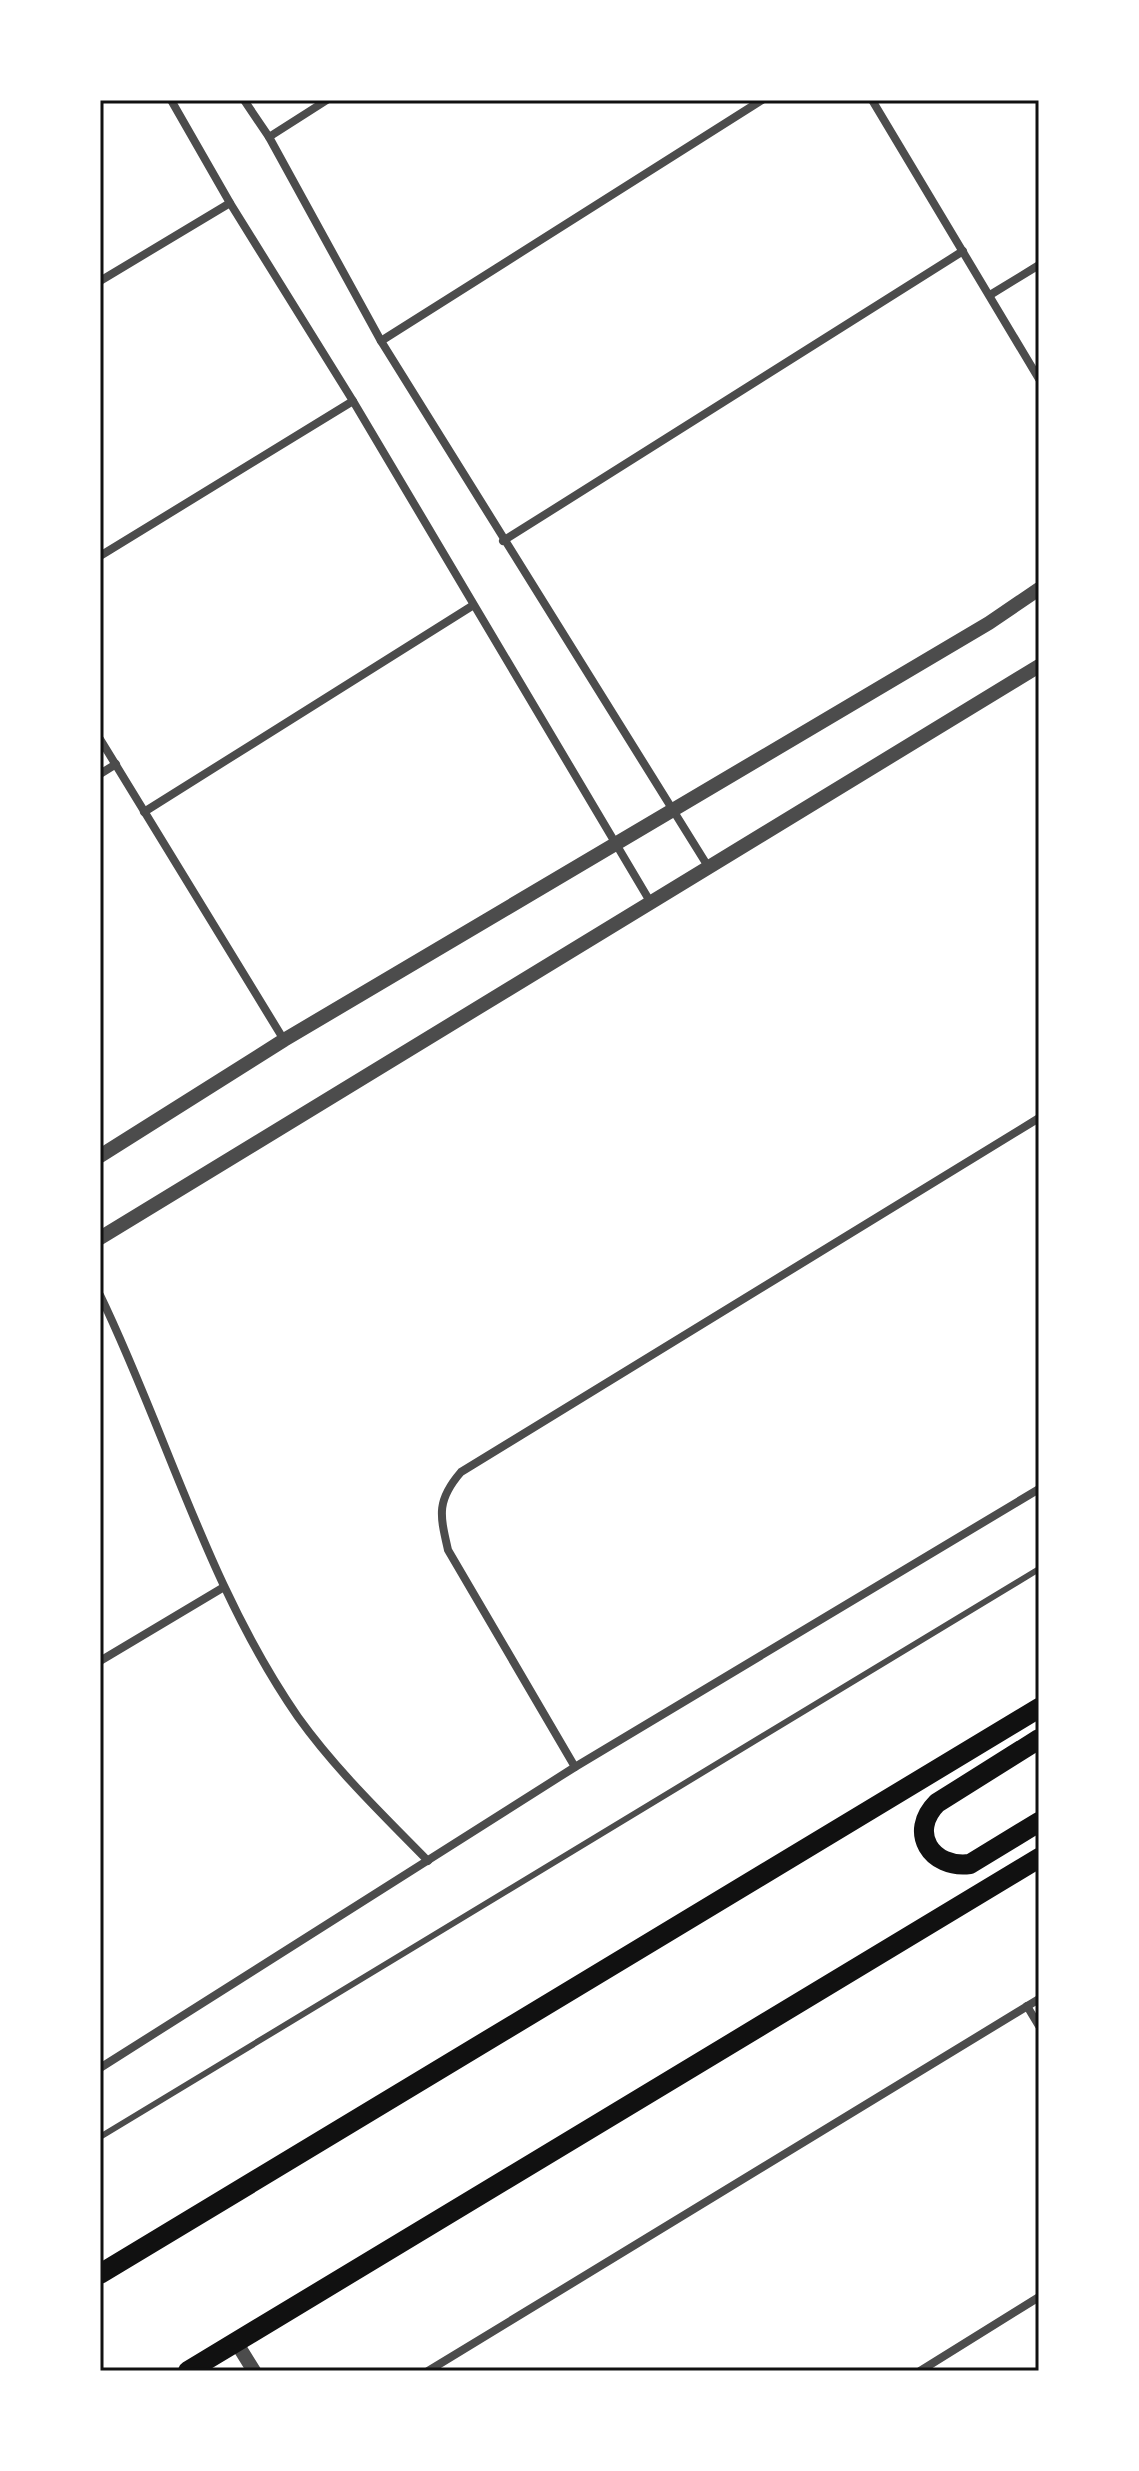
<svg xmlns="http://www.w3.org/2000/svg" width="1139" height="2471" viewBox="0 0 1139 2471" font-family="'PT Sans Narrow',sans-serif">
	<rect width="100%" height="100%" fill="#fff"/>
	<g fill="none" stroke-linecap="round" stroke-linejoin="round">
		<polyline stroke="#4c4c4c" stroke-width="6" points="100,2137 1039,1569"/>
		<g stroke="#4c4c4c" stroke-width="8">
			<polyline points="171,100 230,203 353,401 651,903"/>
			<polyline points="244,100 269,137 381,341 709,868"/>
			<polyline points="872,100 1039,379"/>
			<polyline points="269,137 327,100"/>
			<polyline points="100,281 230,203"/>
			<polyline points="990,295 1039,265"/>
			<polyline points="381,341 762,100"/>
			<polyline points="503,541 963,251"/>
			<polyline points="100,556 353,401"/>
			<polyline points="100,739 284,1040"/>
			<polyline points="100,774 116,764"/>
			<polyline points="144,812 472,606"/>
			<path d="M100,1295C167,1434 209,1589 298,1717C336,1770 383,1815 428,1861"/>
			<polyline points="100,1661 224,1587"/>
			<path d="M575,1767L448,1550C440,1515 436,1501 461,1472L1039,1118"/>
			<polyline points="1027,2006 1039,2026"/>
			<polyline points="100,2068 575,1767 1039,1489"/>
			<polyline points="428,2371 1039,1999"/>
			<polyline points="920,2371 1039,2297"/>
		</g>
		<g stroke="#4c4c4c" stroke-width="14">
			<polyline points="100,1156 284,1040 989,623 1039,589"/>
			<polyline points="100,1238 1039,666"/>
			<polyline points="236,2342 254,2371"/>
		</g>
		<g stroke="#111" stroke-width="20">
			<path d="M1039,1739L937,1803C908,1832 931,1869 970,1864L1039,1822"/>
			<polyline points="100,2274 1039,1708"/>
			<polyline points="188,2371 1039,1858"/>
		</g>
	</g>
	<rect width="1139" height="2471" fill="none" stroke="#ffffff" stroke-width="204"/>
	<rect x="102" y="102" width="935" height="2267" fill="none" stroke="#111" stroke-width="3"/>
</svg>
